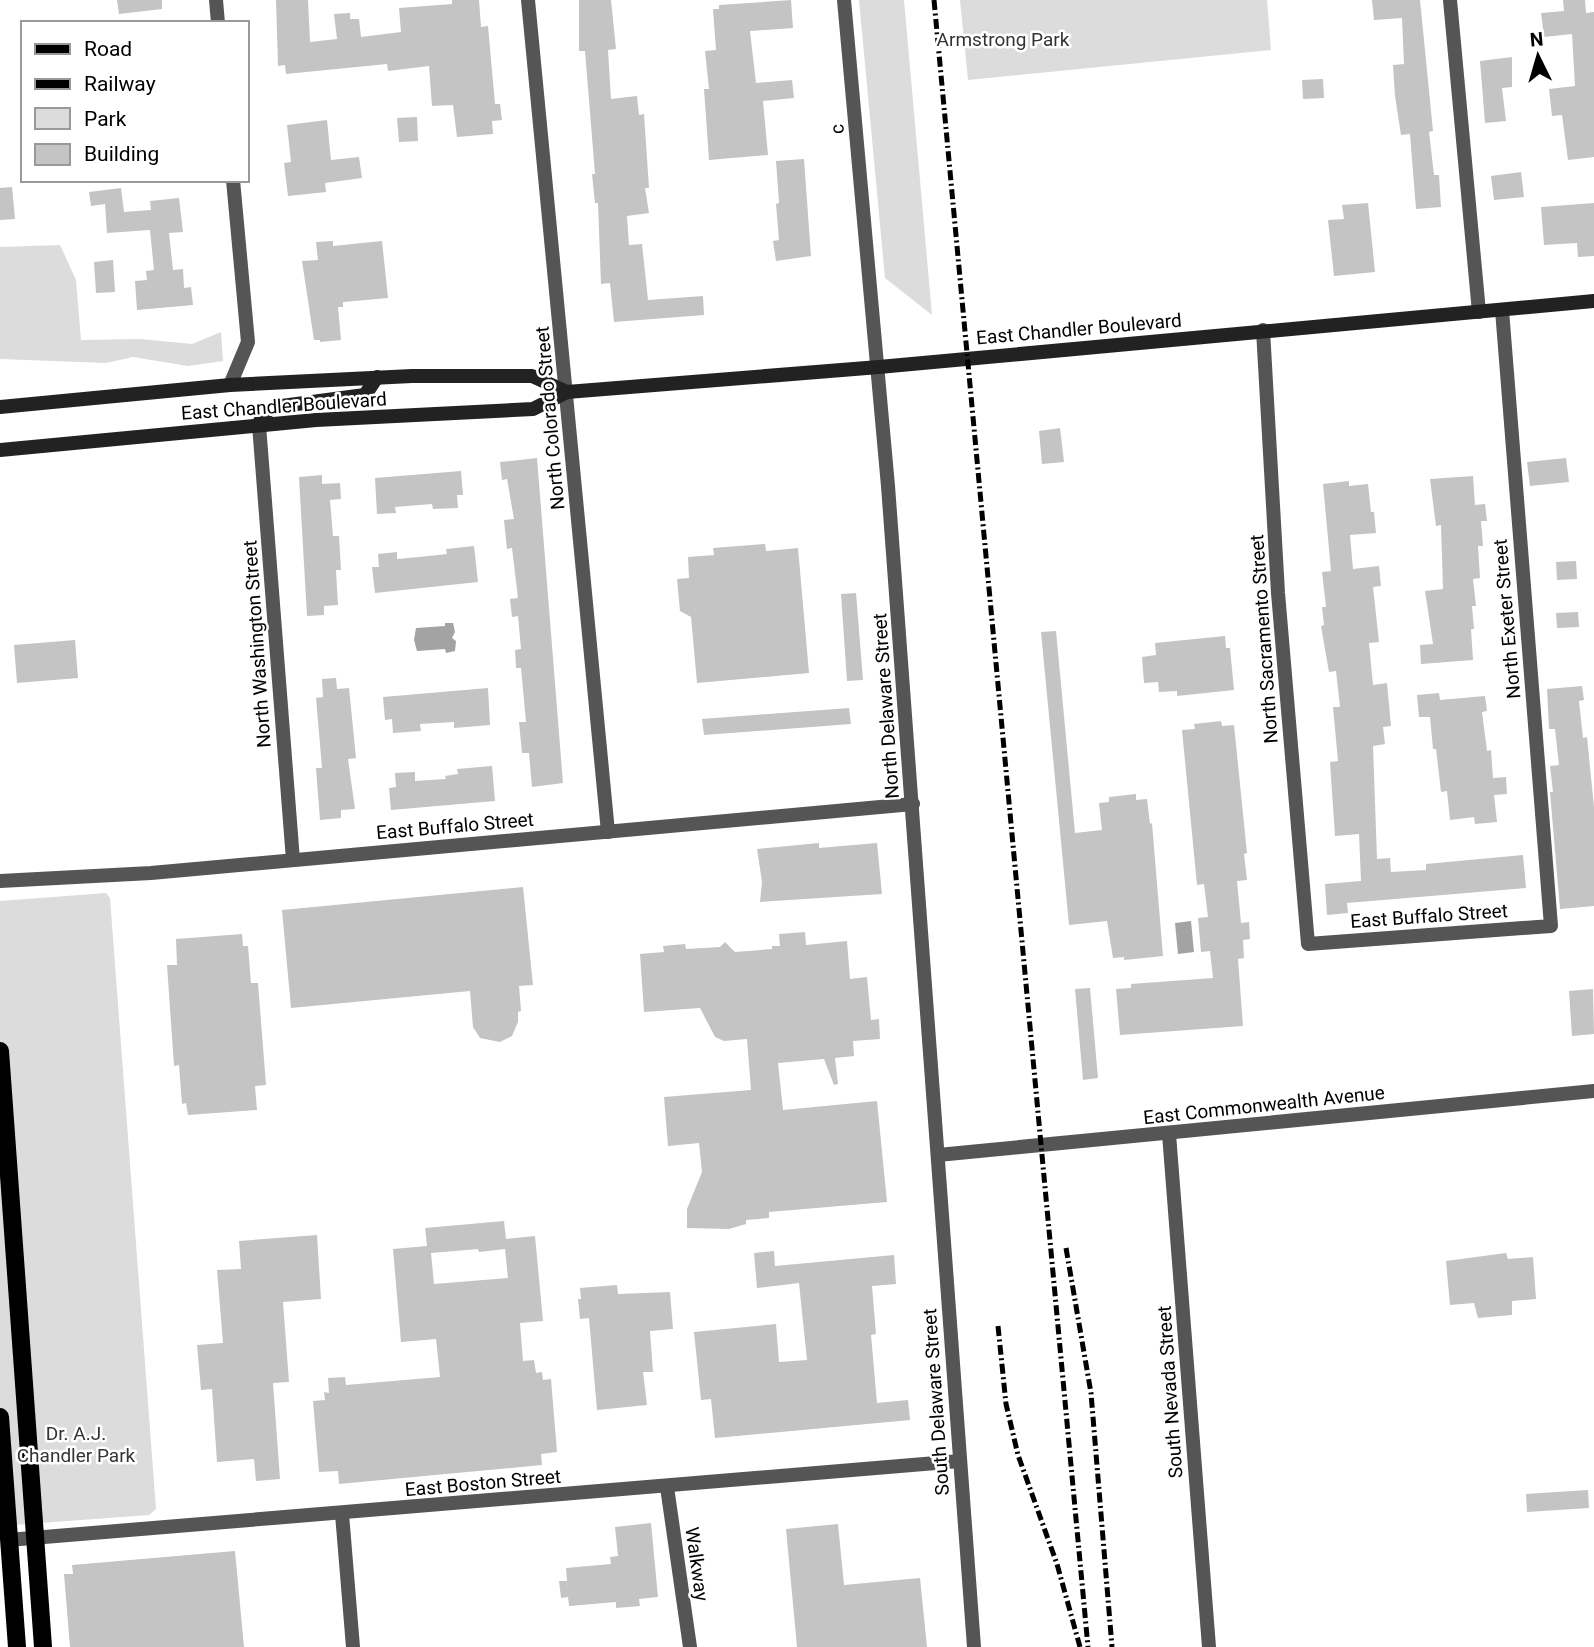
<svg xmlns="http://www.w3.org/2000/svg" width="1594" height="1647" viewBox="0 0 1594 1647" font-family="Roboto,sans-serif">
	<rect width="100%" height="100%" fill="#fff"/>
	<g fill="#dcdcdc">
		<polygon points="859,0 904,0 932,315 885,278"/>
		<polygon points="960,0 1267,0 1271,50 968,80"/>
		<polygon points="60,245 76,280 81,340 140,339 192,344 221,332 223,361 188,366 133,357 106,363 0,359 0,247"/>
		<polygon points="106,893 110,898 156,1509 149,1515 0,1526 0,901"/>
	</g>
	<g fill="#a3a3a3">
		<polygon points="445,623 453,623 455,632 452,638 456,641 455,651 446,653 445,649 417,651 414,640 416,628 445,626"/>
		<polygon points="1191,921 1194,952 1178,954 1175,923"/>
	</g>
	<g fill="#c4c4c4" fill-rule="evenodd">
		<polygon points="117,0 162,0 162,9 119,14"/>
		<polygon points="276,0 308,0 310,42 337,39 334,14 350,13 350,19 359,19 361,37 401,32 399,8 452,4 452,0 479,0 481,27 488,26 495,104 500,104 502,120 492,121 493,134 457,137 453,105 432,106 429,66 388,71 387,64 286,74 285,65 278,66"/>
		<polygon points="579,0 611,0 616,49 608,50 611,99 637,96 639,115 644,114 649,188 645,188 649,213 627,216 629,245 642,244 648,300 703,296 704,315 614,322 610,283 601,284 598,203 595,203 592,174 595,174 585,51 579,51"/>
		<polygon points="791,0 793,28 750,31 756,83 792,80 794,98 763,101 768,155 709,160 704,89 709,89 705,51 716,50 713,9 719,9 719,5"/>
		<polygon points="1372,0 1420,0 1433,131 1429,132 1434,175 1439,175 1441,207 1416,209 1410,134 1401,135 1395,96 1393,65 1404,64 1402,18 1374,20"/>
		<polygon points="1563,0 1585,0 1586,13 1594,12 1594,157 1568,160 1562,115 1552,116 1549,89 1575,86 1572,34 1544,37 1541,13 1564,11"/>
		<polygon points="1512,57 1512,87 1502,88 1506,121 1485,123 1480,61"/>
		<polygon points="1323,79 1324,98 1303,99 1302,80"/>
		<polygon points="417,117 418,141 399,142 397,118"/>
		<polygon points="327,120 331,160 359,157 362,178 325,183 326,192 288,196 284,163 291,162 287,125"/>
		<polygon points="804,159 811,256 776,261 773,241 779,240 776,204 779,203 776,161"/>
		<polygon points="1521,172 1524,197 1494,200 1491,176"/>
		<polygon points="12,187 15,219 0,220 0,188"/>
		<polygon points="121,188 124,212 151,210 150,201 179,198 183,232 169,233 173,270 183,269 184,288 191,287 193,305 137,310 135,281 147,280 146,271 154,270 150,230 107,233 105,204 91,206 89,192"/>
		<polygon points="1368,203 1375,272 1334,276 1328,220 1344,219 1342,205"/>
		<polygon points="1594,203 1594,256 1578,257 1577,243 1544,245 1541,207"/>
		<polygon points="333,241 333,246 382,241 388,298 343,302 343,307 338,307 341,340 320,342 320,340 314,340 302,261 318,260 316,242"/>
		<polygon points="113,260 115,292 96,293 94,262"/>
		<polygon points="1060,428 1064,462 1042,464 1039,431"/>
		<polygon points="537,458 563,783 532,787 529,753 522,753 519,722 526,722 521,668 516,668 515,650 521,649 518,616 512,617 510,599 518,598 512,548 507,549 504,520 514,519 507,479 502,480 500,462"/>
		<polygon points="1566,458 1569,482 1530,486 1527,462"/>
		<polygon points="461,471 463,495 457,495 458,508 433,509 432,504 395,507 396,513 377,514 375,478"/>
		<polygon points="322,475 322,484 340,483 341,499 330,500 333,536 339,536 341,570 336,570 338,605 324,606 324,615 307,616 299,477"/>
		<polygon points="1473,476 1475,505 1485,504 1487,521 1481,521 1483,546 1478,546 1480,578 1473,579 1476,606 1472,606 1474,629 1471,629 1473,660 1421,664 1420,645 1433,644 1425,591 1443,589 1441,525 1436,526 1430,479"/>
		<polygon points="1349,481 1349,486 1368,484 1371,512 1374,512 1376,533 1350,535 1353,569 1379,566 1381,586 1373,587 1379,642 1369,643 1373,685 1387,683 1391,726 1383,727 1385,744 1373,746 1377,859 1390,858 1391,872 1426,870 1426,864 1523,855 1526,888 1347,903 1348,913 1327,915 1325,884 1361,881 1359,834 1335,836 1330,762 1338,761 1333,707 1340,707 1336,671 1329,672 1321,626 1324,625 1322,607 1326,607 1322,572 1331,571 1323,484"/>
		<polygon points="765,544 766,551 798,548 809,673 697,683 691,617 680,611 677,579 689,578 688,557 714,555 713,548"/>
		<polygon points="474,546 478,582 375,593 372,567 379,567 378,554 397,552 397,559 419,557 447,554 446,549"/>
		<polygon points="1576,561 1577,579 1557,580 1556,562"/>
		<polygon points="856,593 863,680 847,681 841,594"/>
		<polygon points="1578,612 1579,627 1557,628 1556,613"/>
		<polygon points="1056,631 1075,833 1102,830 1099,803 1109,802 1109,797 1136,794 1136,800 1147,799 1150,824 1152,823 1163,956 1124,960 1124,957 1113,958 1107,921 1069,925 1041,632"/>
		<polygon points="1225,636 1226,648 1230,648 1234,690 1177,696 1177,691 1159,692 1158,682 1144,683 1142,657 1156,655 1155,643"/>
		<polygon points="75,640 78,678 17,683 14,645"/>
		<polygon points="336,678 337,689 349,688 356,758 348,759 355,809 341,810 341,818 320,820 316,768 322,768 316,698 323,697 322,679"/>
		<polygon points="1582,686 1584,700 1579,701 1583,738 1587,737 1594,807 1594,906 1560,909 1550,792 1553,792 1550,766 1559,765 1555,729 1549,729 1547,689"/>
		<polygon points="488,688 490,725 454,728 454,722 420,724 421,731 393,733 392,719 385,720 383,697"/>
		<polygon points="1439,693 1440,700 1485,696 1487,711 1482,712 1487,751 1491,750 1493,778 1506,777 1507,794 1494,795 1497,822 1475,824 1474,817 1450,820 1447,791 1441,792 1436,749 1433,749 1430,717 1419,717 1417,695"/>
		<polygon points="849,708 851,724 704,735 702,719"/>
		<polygon points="1221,721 1222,726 1234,725 1247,853 1244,854 1247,880 1237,881 1241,923 1249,922 1250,939 1243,940 1244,958 1238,959 1243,1026 1120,1035 1116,989 1131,988 1131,984 1213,978 1210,951 1201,952 1198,918 1208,917 1204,884 1197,885 1182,730 1195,729 1194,724"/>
		<polygon points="492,766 495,801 391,810 389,788 396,787 395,773 415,772 415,781 446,779 445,776 458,774 457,769"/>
		<polygon points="819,843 819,848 877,843 882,894 760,902 762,882 757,849"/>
		<polygon points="523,887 533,985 519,986 521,1011 518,1012 518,1022 512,1036 500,1042 480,1038 473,1027 470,991 291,1008 282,910"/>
		<polygon points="805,932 806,945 847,941 850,979 867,977 871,1020 879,1019 880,1039 853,1041 854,1056 835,1058 838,1084 834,1085 824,1059 778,1063 783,1110 877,1101 887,1202 769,1212 769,1218 746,1220 746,1224 729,1229 687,1228 687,1209 702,1172 699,1143 668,1146 664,1097 751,1090 747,1039 724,1041 715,1037 700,1008 644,1012 640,954 664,952 663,946 685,944 686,949 720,947 725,942 735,952 772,949 772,946 780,946 779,934"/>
		<polygon points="242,934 243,946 248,946 251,983 258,983 266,1085 255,1086 257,1110 188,1115 186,1103 182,1104 179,1065 174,1066 167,965 177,965 176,939"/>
		<polygon points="1090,988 1098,1078 1083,1080 1075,989"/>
		<polygon points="1593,989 1594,1034 1572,1036 1569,991"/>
		<path d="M504,1221L506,1239L535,1236L543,1321L520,1323L523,1361L534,1360L536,1373L542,1372L543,1380L551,1379L557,1452L541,1454L542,1465L339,1484L338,1471L319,1472L313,1401L325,1400L324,1392L329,1393L328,1378L345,1377L346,1385L440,1377L436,1339L401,1342L393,1249L427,1246L425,1228ZM478,1249L479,1252L505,1249L508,1278L434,1284L431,1253Z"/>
		<polygon points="317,1235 321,1299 283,1302 289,1382 273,1383 280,1479 256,1481 254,1459 217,1462 212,1389 201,1390 197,1345 223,1343 217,1270 241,1269 239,1241"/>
		<polygon points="774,1251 775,1266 894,1255 896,1284 872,1286 876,1334 871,1335 877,1403 908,1400 910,1420 715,1438 711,1399 701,1400 694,1332 776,1324 779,1362 807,1360 799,1283 757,1288 754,1253"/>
		<polygon points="1506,1253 1508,1259 1533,1257 1536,1299 1512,1301 1512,1315 1478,1318 1474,1303 1450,1305 1446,1261"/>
		<polygon points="617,1285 618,1294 670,1292 673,1329 650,1331 653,1372 643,1372 647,1405 597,1410 589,1318 580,1319 578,1299 581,1299 580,1288"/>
		<polygon points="1588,1490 1589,1508 1527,1512 1526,1494"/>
		<polygon points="651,1523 658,1597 639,1599 640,1606 616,1608 616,1602 569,1606 568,1597 561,1598 559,1581 567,1581 566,1568 611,1564 610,1557 618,1556 615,1527"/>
		<polygon points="838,1524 844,1585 920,1578 927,1647 797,1647 786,1529"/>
		<polygon points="235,1551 244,1647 70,1647 64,1574 73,1574 72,1565"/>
	</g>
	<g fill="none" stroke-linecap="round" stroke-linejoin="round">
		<polyline stroke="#555" stroke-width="14" points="667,1487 690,1647"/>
		<g stroke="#555" stroke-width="14">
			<polyline points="216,0 218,23"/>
			<polyline points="528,0 608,832"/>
			<polyline points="844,0 888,486 974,1647"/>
			<polyline points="1450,0 1479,312"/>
			<polyline points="1263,330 1278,593 1308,944 1551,926 1502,310"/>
			<polyline points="230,385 248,342 233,180"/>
			<polyline points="259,425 293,860"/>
			<polyline points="0,881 151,873 913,804"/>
			<polyline points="1169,1134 1209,1647"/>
			<polyline points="938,1155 1594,1091"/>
			<polyline points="342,1514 353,1647"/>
			<polyline points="8,1540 960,1461"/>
		</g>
		<g stroke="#222" stroke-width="14">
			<polyline points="0,407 230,385 412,376 532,376 567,392"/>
			<polyline points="259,425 262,415 274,407 365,395 377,377"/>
			<polyline points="0,450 316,420 533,409 567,392 879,367 1594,301"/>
		</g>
		<g stroke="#000" stroke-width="18">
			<polyline points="0,1051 43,1647"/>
			<polyline points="0,1417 17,1647"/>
		</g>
		<g stroke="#000" stroke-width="5" stroke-dasharray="10 3.5 2 3.5" stroke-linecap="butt">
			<polyline points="934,0 1088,1647"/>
			<polyline points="1066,1248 1091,1393 1112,1647"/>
			<polyline points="998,1326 1006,1404 1018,1455 1057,1564 1080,1647"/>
		</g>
	</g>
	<g text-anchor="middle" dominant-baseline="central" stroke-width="5" stroke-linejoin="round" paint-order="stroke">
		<g font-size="19" fill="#333" stroke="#fff">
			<text x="1003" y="39">Armstrong Park</text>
			<text x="76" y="1433">Dr. A.J.<tspan x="76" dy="22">Chandler Park</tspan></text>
		</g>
		<g font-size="19" fill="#000" stroke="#fff">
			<text transform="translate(837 129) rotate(-95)">c</text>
			<text transform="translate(1079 329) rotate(-5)">East Chandler Boulevard</text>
			<text transform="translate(284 406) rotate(-4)">East Chandler Boulevard</text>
			<text transform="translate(550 418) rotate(-95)">North Colorado Street</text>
			<text transform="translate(1507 619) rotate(-95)">North Exeter Street</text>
			<text transform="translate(1264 639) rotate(-94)">North Sacramento Street</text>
			<text transform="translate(257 644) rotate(-94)">North Washington Street</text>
			<text transform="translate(886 706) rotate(-94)">North Delaware Street</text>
			<text transform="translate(455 826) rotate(-5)">East Buffalo Street</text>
			<text transform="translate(1429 916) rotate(-4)">East Buffalo Street</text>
			<text transform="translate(1264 1105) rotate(-6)">East Commonwealth Avenue</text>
			<text transform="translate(1170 1392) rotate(-94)">South Nevada Street</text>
			<text transform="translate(936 1402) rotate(-94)">South Delaware Street</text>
			<text transform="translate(483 1483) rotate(-5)">East Boston Street</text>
			<text transform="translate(697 1564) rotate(82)">Walkway</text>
		</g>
	</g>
	<rect x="21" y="21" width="228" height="161" fill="#ffffff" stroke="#999999" stroke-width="2"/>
	<rect x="35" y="44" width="35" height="10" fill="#000000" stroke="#999999" stroke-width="2"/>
	<text x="84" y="56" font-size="21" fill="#000000">Road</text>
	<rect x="35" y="79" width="35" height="10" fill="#000000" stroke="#999999" stroke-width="2"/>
	<text x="84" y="91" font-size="21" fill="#000000">Railway</text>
	<rect x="35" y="108" width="35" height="21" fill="#dcdcdc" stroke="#999999" stroke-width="2"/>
	<text x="84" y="126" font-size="21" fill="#000000">Park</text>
	<rect x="35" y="144" width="35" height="21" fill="#c4c4c4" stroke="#999999" stroke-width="2"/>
	<text x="84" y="161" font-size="21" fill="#000000">Building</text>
	<g transform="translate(1538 56) rotate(355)" stroke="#ffffff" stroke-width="5" paint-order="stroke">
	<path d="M0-5L12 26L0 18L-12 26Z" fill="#000000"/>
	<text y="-10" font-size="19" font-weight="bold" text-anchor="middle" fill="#000000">N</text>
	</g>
</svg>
